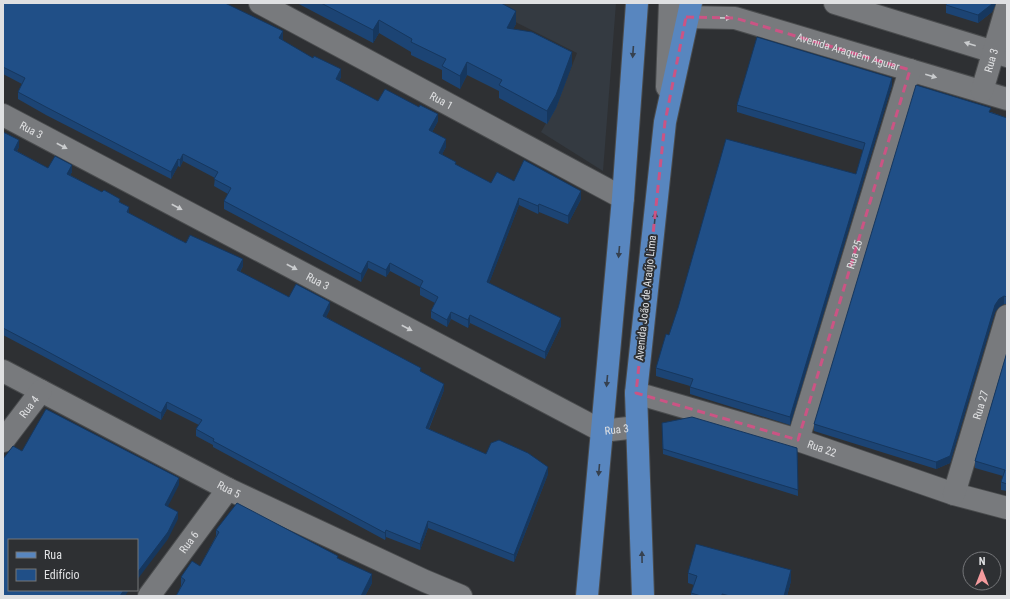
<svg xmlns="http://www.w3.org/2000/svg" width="1010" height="599" viewBox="0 0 1010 599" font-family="'Roboto Condensed',sans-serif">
	<rect width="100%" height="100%" fill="#2e3033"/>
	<polygon fill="#343a41" points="478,3 616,3 603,171 541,132 557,104 577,53"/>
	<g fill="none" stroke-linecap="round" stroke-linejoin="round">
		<g stroke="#4a4c4e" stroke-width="24">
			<g id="minor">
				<path id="s1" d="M260,3L623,198"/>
				<polyline points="835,3 1007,56"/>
				<path id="s2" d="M686,17L735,18L1007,99"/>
				<polyline points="667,87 670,3"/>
				<path id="s3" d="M982,91L1007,6"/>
				<path id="s4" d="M3,115L602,431L637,427"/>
				<path id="s5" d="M3,371L228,489L425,581L461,596"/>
				<path id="s6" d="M636,393L798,440L954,494L1007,508"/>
				<path id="s7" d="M798,440L910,70"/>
				<path id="s8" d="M3,441L41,391"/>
				<path id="s9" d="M954,494L1007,316"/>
				<path id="s10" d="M149,596L228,489"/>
			</g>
		</g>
		<g stroke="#4a4c4e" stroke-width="24">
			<g id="major">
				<polyline points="587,596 623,198 637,3"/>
				<polyline points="643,596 636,393 665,122 691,3"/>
			</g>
		</g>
		<use href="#minor" stroke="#787a7d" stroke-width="22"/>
		<use href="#major" stroke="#5886bf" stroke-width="22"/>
	</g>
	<g fill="#1c4474">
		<polygon points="3,3 283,39 282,40 341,77 339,81 378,101 438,121 432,132 446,147 442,154 456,165 491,183 514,181 581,199 568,224 539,212 538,214 519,205 489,283 561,326 545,359 470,323 468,328 451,319 447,327 431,318 431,311 435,303 420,295 420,287 390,271 386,277 368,268 361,282 224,209 224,201 228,194 214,186 215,178 183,161 180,167 178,166 171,179 46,115 18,99 18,92 22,84 3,74"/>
		<polygon points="297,3 501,3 516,24 513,29 572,65 556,108 547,124 499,98 499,91 467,75 460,89 442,79 442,70 411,55 411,52 379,33 373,43"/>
		<polygon points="947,3 996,3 992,12 978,23 946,13 946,5"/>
		<polygon points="892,85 790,425 690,394 690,386 656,376 656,368 856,174 863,150 737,112 737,105"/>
		<polygon points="991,112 1007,118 1007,304 1004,304 999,307 995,312 950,463 936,469 814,431 814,424"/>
		<polygon points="3,132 19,147 17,151 48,168 72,172 70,175 120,202 129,213 186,243 243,266 240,272 289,297 330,309 326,317 421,372 444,390 429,429 486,454 548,474 514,562 428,528 420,550 386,537 385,540 213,447 213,445 196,436 196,429 199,425 167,409 161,420 41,355 3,335"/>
		<polygon points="1007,352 1007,491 1001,490 1001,482 1003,476 975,468 975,461"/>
		<polygon points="662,423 797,448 798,496 663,454"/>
		<polygon points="216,530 338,558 372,583 365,596 176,596 181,586 181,577 200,566 216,536"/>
		<polygon points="688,573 791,581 787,596 691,596 691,593 694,585 688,583"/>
	</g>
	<g fill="#16375e">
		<polygon points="993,3 996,3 992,12 978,23 978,15"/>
		<polygon points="516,11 516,24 507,41 507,28"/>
		<polygon points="379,20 379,33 373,43 373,30"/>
		<polygon points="283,31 283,39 279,46 279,38"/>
		<polygon points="572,52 572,65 556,108 547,124 547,111"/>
		<polygon points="467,62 467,75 460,89 460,76"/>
		<polygon points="341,69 341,77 336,87 336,79"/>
		<polygon points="892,78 892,85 790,425 790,417"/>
		<polygon points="438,114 438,121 429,138 429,130"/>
		<polygon points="446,139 446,147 439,160 439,153"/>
		<polygon points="19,140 19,147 14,156 14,150"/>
		<polygon points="183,154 183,161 180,167 180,160"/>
		<polygon points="178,159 178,166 171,179 171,172"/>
		<polygon points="72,165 72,172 67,180 67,174"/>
		<polygon points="581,191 581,199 568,224 568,216"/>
		<polygon points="519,198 519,205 487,289 487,282"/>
		<polygon points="539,204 539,212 538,214 538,206"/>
		<polygon points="129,207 129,214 127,212"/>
		<polygon points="243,259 243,266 237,277 237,270"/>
		<polygon points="368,261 368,268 361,282 361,274"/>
		<polygon points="390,263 390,271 386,277 386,270"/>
		<polygon points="1004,296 1004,304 999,307 995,312 950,463 936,469 936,462 995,305 999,299"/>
		<polygon points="330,302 330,309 323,323 323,316"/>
		<polygon points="451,312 451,319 447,327 447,320"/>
		<polygon points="470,315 470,323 468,328 468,320"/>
		<polygon points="561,318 561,326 545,359 545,352"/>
		<polygon points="444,384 444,390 426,435 426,428"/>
		<polygon points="167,402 167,409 161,420 161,413"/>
		<polygon points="548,467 548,474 514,562 514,555"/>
		<polygon points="179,478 179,485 165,512 165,505"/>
		<polygon points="178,512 178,519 168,539 137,580 137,573"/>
		<polygon points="428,521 428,528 420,550 420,544"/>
		<polygon points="386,530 386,537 385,540 385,533"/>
		<polygon points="791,570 791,581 787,596 784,596"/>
		<polygon points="372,574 372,583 365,596 361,596"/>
		<polygon points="124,590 129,590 125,596 120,596"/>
	</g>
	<g fill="#204f87" stroke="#16375e">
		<polygon points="3,3 225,3 283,31 279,38 313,58 314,56 341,69 336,79 378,101 385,89 419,107 420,105 438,114 429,130 446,139 439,153 456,162 455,164 491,183 497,172 514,181 524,160 581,191 568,216 539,204 538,206 519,198 487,282 561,318 545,352 470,315 468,320 451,312 447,320 431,311 438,297 420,287 423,281 390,263 386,270 368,261 361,274 224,201 231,188 214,179 218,172 183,154 180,160 178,159 171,172 46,107 18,92 25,78 3,67"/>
		<polygon points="321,3 501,3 516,11 507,28 532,32 572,52 556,95 547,111 499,85 502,80 467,62 460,76 442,66 446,59 411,42 412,39 379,20 373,30"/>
		<polygon points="947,3 993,3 992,4 978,15 946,5"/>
		<polygon points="757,37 892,78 790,417 690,387 693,379 656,368 666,334 669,335 678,308 726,139 856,174 865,143 737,105"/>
		<polygon points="916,85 991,108 989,112 1007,118 1007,297 1004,296 999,299 995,305 950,456 936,462 814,424"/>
		<polygon points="3,132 19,140 14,150 48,168 55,156 72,165 67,174 102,192 104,190 120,199 119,202 129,207 127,212 176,238 186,243 190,235 243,259 237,270 289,297 296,284 330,302 323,316 421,368 420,371 444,384 426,428 486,454 491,443 499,440 528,453 548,467 514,555 428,521 420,544 386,530 385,533 213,441 214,439 196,429 202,420 167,402 161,413 41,348 3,328"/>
		<polygon points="1007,352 1007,484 1001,482 1005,470 975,461"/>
		<polygon points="46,409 179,478 165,505 178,512 168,532 137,573 137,540 9,540 9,590 124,590 120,596 3,596 3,459 13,446 22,451"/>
		<polygon points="692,417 797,448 798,490 663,449 662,423"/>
		<polygon points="237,503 338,556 337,558 372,574 361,596 176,596 185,580 181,577 192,561 200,566 219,532 216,530"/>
		<polygon points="696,544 791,570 784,596 730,596 722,594 722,596 701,596 691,593 697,576 688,573"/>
	</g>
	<defs><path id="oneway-solid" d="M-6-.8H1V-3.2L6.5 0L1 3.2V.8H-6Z"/></defs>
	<g fill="#caccce">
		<use href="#oneway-solid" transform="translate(725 18) rotate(1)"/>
		<use href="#oneway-solid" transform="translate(970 44) rotate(-162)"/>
		<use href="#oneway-solid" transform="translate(931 76) rotate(16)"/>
		<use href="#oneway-solid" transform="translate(62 146) rotate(28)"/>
		<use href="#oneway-solid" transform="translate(177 207) rotate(28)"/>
		<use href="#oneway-solid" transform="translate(292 267) rotate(28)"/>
		<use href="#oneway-solid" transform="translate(407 328) rotate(28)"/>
	</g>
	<g fill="#36414f">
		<use href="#oneway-solid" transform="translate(633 52) rotate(94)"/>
		<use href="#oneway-solid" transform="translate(655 218) rotate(-84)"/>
		<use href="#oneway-solid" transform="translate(619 252) rotate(95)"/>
		<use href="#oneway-solid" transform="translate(607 381) rotate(95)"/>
		<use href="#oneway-solid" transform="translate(599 470) rotate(95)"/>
		<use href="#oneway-solid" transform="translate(642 557) rotate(-91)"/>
	</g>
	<path fill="none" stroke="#cb5484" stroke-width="3" stroke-dasharray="8 5" stroke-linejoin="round" d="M686,17L735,18L910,70L798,440L636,393L665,122Z"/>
	<g text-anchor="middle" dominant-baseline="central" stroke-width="4" stroke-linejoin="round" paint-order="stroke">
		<g font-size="11" fill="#dfe0e2" stroke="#2e3033">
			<text stroke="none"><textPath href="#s2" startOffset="167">Avenida Araquém Aguiar</textPath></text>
			<text stroke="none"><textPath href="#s3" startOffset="32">Rua 3</textPath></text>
			<text stroke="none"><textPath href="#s1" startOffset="206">Rua 1</textPath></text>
			<text stroke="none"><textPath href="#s4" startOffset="32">Rua 3</textPath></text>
			<text stroke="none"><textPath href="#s7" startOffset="194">Rua 25</textPath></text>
			<text stroke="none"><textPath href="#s4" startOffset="356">Rua 3</textPath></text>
			<text transform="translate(646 298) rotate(-84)">Avenida João de Araújo Lima</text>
			<text stroke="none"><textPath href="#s9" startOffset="93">Rua 27</textPath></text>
			<text stroke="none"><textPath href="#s8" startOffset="43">Rua 4</textPath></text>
			<text stroke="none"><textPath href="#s4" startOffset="692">Rua 3</textPath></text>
			<text stroke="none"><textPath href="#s6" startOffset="194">Rua 22</textPath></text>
			<text stroke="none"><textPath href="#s5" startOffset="255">Rua 5</textPath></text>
			<text stroke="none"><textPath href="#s10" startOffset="67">Rua 6</textPath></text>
		</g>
	</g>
	<rect width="1010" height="599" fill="none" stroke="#dfe0e2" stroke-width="8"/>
	<rect x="8" y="539" width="130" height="52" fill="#2e3033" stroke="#757679"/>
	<rect x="16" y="552" width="20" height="6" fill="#5886bf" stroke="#757679"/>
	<text x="44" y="559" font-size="12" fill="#dfe0e2">Rua</text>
	<rect x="16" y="569" width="20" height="12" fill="#204f87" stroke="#757679"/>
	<text x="44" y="579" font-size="12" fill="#dfe0e2">Edifício</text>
	<g transform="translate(982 571)"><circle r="19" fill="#2e3033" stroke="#757679"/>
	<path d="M0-3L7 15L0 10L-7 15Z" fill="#f59b9e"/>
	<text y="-6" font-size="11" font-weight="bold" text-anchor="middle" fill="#dfe0e2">N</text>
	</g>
</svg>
